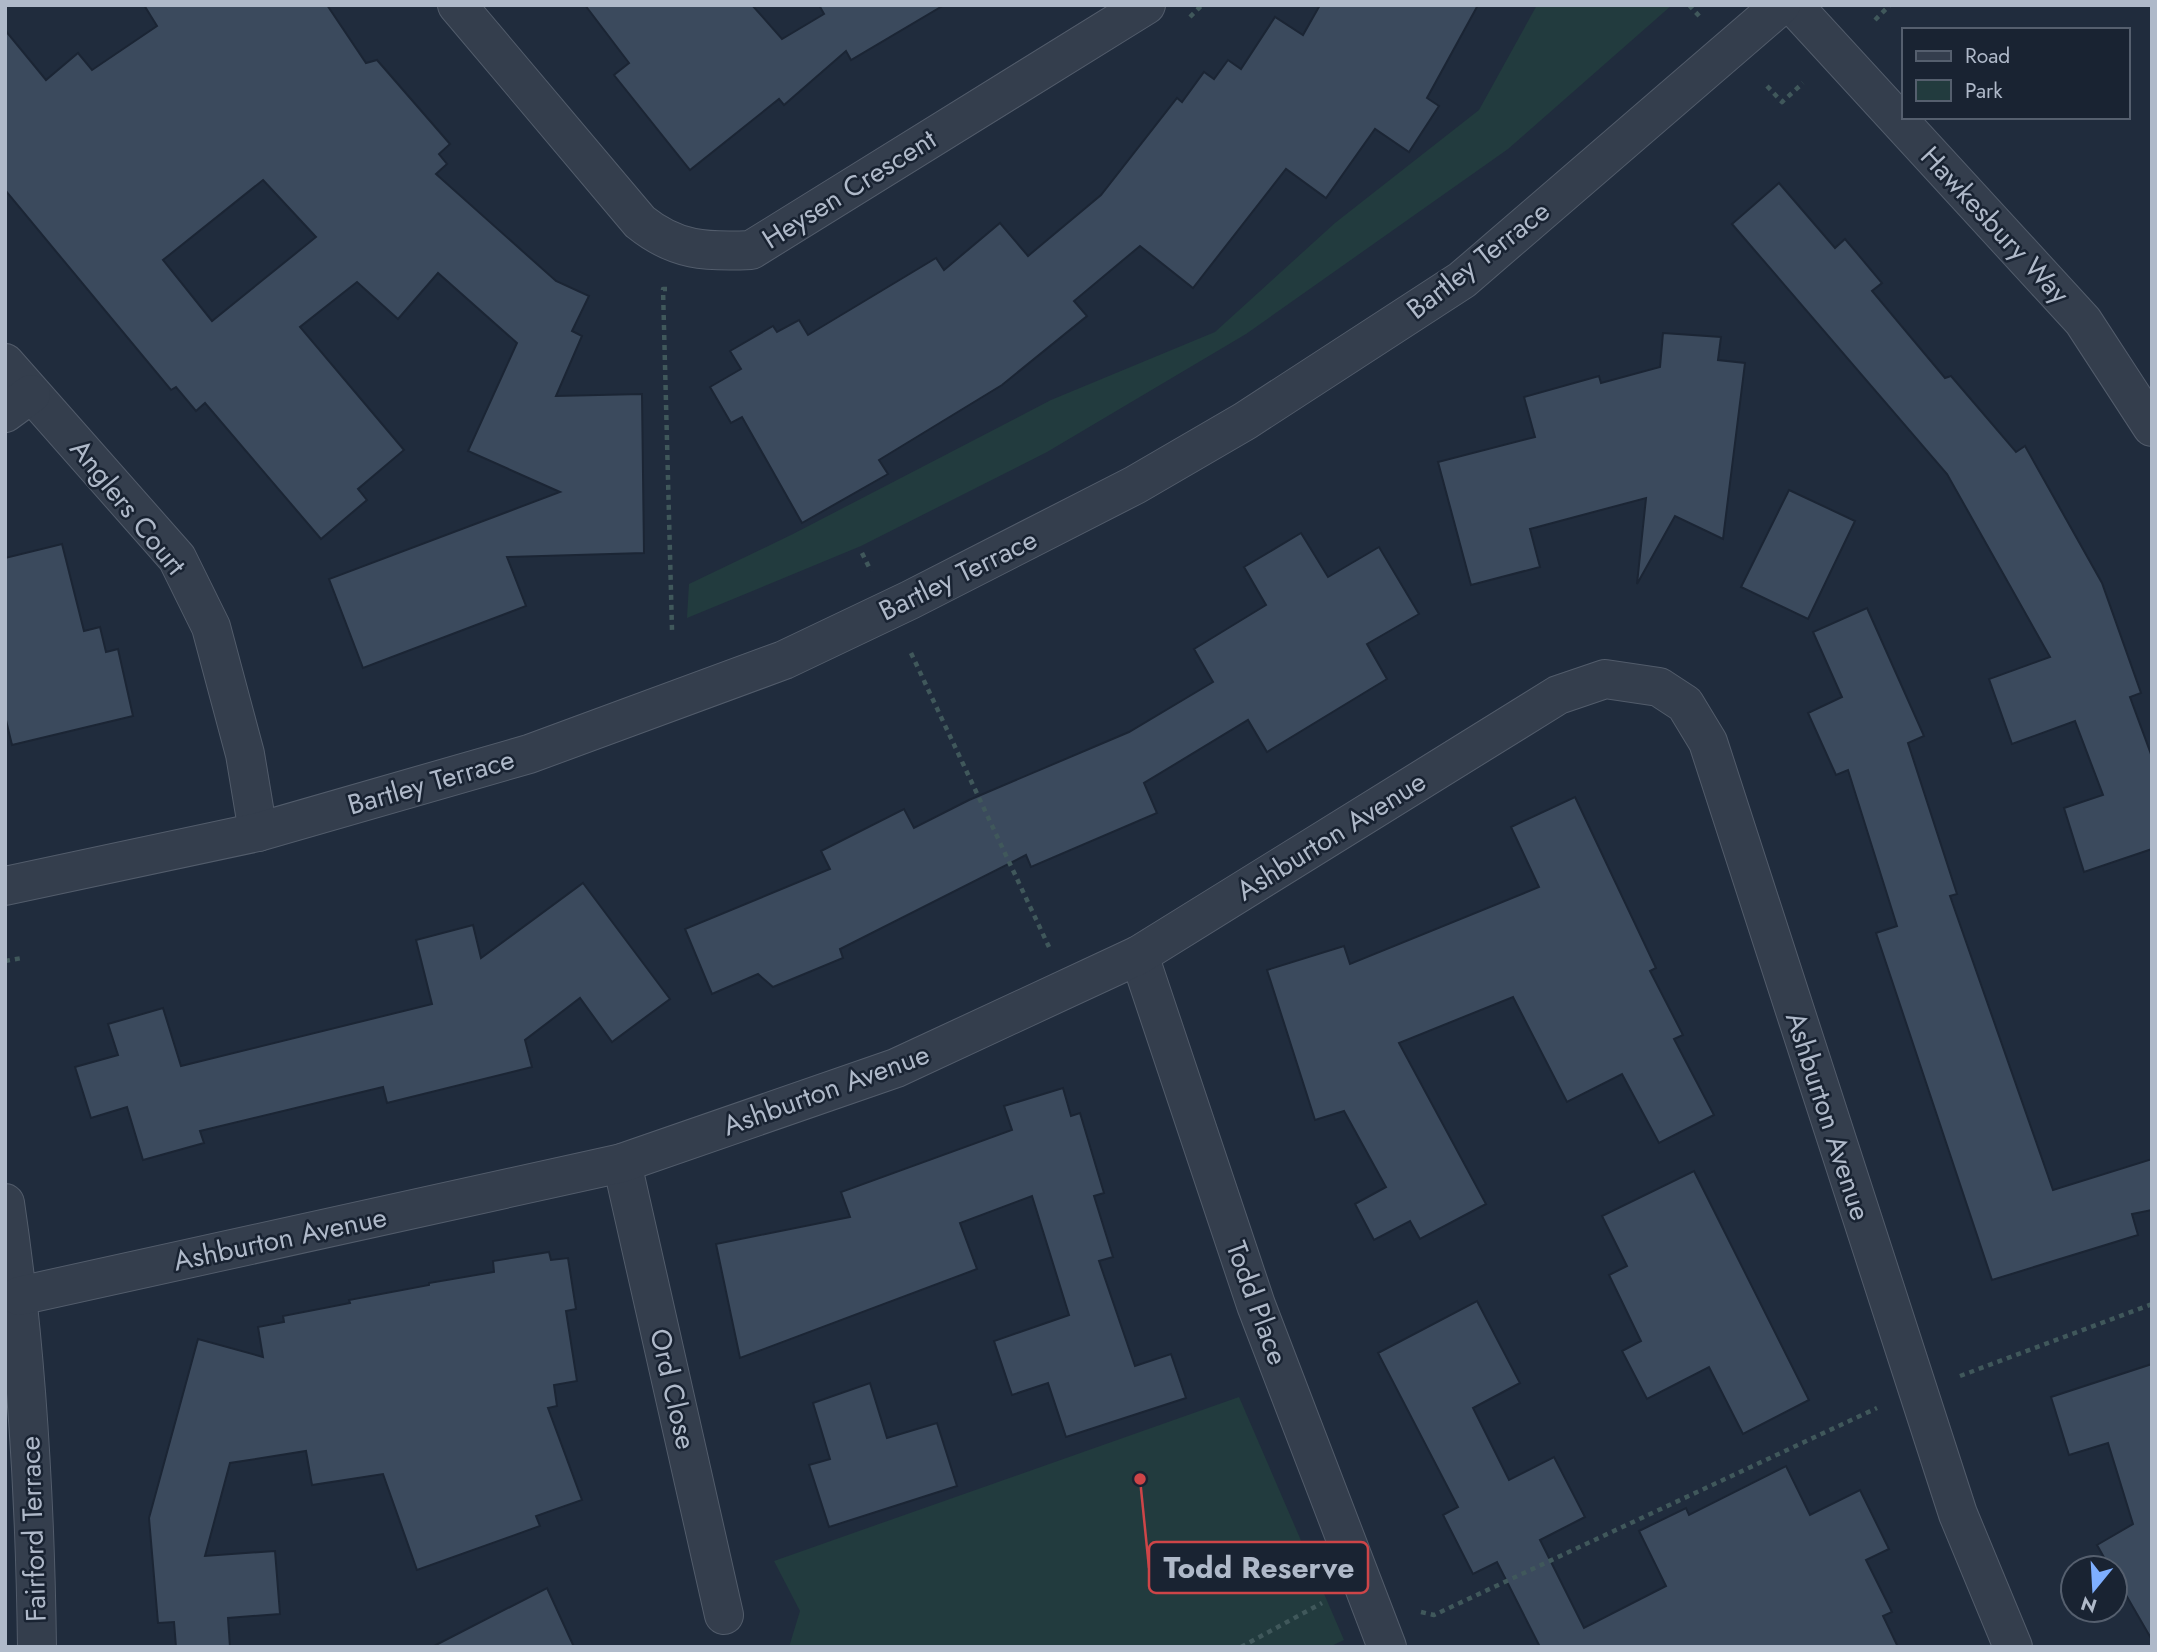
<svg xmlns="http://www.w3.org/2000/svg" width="2157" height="1652" viewBox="0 0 2157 1652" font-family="Jost,sans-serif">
	<rect width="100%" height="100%" fill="#202c3d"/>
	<g fill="#223b3e">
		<polygon points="1537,5 1672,5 1508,149 1246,334 1047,452 861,546 687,618 689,584 793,534 1051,400 1215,332 1335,223 1479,110"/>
		<polygon points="1239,1397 1344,1640 1329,1647 789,1647 800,1611 774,1561"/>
	</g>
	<g fill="#3b4a5d" stroke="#1b2534" stroke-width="2" fill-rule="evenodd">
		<path d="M144,5H327L366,63L377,60L450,144L439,154L447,164L436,174L556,281L589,296L572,331L582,336L556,396L642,394L644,553L507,557L526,606L363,668L329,579L560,492L468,451L517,343L438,273L398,319L357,282L300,327L404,450L358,489L367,500L321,539L205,403L196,411L176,387L171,390L5,190V30L46,80L78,53L92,70L157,26ZM263,180L316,237L212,321L163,260Z"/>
		<polygon points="585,5 752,5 782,39 824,14 819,5 944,5 851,60 846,51 784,105 779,99 690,170 614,75 629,63"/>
		<polygon points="1320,5 1478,5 1427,98 1439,106 1409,152 1375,129 1326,198 1286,169 1193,288 1140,246 1074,301 1087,316 1002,385 879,460 888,474 802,523 742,417 731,423 710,387 741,369 730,351 773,326 777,332 799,320 808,335 936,258 944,270 1000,223 1028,256 1101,195 1177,98 1182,102 1204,72 1214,79 1228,60 1241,69 1275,17 1303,35"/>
		<polygon points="1779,183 1835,248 1845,239 1882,283 1872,291 1945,378 1951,376 2016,452 2025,446 2102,583 2141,693 2130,697 2152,757 2152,849 2084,872 2064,808 2103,795 2075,721 2012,744 1989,679 2050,657 1947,474 1732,224"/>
		<polygon points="1663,333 1721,337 1718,360 1745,363 1723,539 1675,516 1637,584 1646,498 1530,529 1540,567 1471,585 1438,462 1535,437 1524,397 1599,376 1601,383 1660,367"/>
		<polygon points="1789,490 1855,521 1808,619 1741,587"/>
		<polygon points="1301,533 1328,577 1379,547 1419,614 1367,644 1387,679 1267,752 1248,720 1144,783 1157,813 1031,867 1026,855 840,949 843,958 773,987 758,974 712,994 685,929 830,869 821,851 904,809 914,828 969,800 1129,732 1213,682 1194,649 1266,605 1244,567"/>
		<polygon points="62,544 84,631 100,627 106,652 118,649 133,716 12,745 5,716 5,558"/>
		<polygon points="1867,608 1924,736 1908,743 1957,894 1950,896 2053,1190 2152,1159 2152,1210 2132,1214 2138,1235 1992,1280 1876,933 1897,926 1848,770 1836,775 1808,713 1842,697 1813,632"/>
		<polygon points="1575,797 1656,968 1650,971 1683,1035 1674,1039 1714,1115 1659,1143 1622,1074 1567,1102 1513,997 1399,1043 1486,1204 1420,1239 1410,1221 1374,1240 1355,1204 1386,1187 1344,1111 1315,1120 1267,970 1344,946 1350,964 1539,887 1511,827"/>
		<polygon points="583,883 670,999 612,1042 580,998 525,1040 532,1067 387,1103 383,1087 200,1131 204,1143 143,1160 127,1107 91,1118 75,1067 118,1055 108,1024 163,1008 181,1066 432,1004 416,940 473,925 481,958"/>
		<polygon points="1063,1088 1071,1116 1080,1113 1104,1193 1094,1196 1113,1257 1099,1261 1135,1366 1171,1354 1186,1398 1066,1437 1048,1383 1012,1395 994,1341 1069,1315 1032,1196 960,1223 977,1269 740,1358 716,1244 850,1217 841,1192 1012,1130 1004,1106"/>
		<polygon points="1694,1171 1809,1400 1743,1434 1709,1367 1647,1399 1622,1351 1641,1341 1609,1275 1627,1266 1602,1216"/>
		<polygon points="549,1252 551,1260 568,1258 576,1309 566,1311 577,1381 554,1385 557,1406 548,1408 582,1500 536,1516 540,1526 417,1570 383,1474 312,1485 306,1451 230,1463 205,1556 275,1551 280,1614 228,1618 230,1647 176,1647 174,1622 158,1623 149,1518 198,1339 263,1357 258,1327 284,1322 283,1316 350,1303 349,1300 429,1285 429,1283 494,1272 493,1261"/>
		<polygon points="1477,1301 1520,1383 1473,1408 1509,1480 1554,1457 1585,1517 1540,1540 1584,1628 1666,1586 1639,1531 1686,1508 1689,1515 1786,1466 1810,1515 1860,1490 1889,1549 1866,1560 1892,1612 1883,1616 1898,1647 1540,1647 1497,1562 1473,1574 1443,1515 1458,1507 1378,1353"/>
		<polygon points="2152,1364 2152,1640 2115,1576 2115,1568 2110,1568 2097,1545 2133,1524 2108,1443 2069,1455 2051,1397"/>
		<polygon points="870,1383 887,1438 937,1423 957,1486 829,1527 809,1465 830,1459 813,1403"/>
		<polygon points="547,1588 574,1647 432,1647"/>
	</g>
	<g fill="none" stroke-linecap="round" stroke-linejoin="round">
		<g stroke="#525c6b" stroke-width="40">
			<g id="minor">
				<path d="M457,5L640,222C676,251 706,252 751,250L1146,5"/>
				<polyline points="1793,5 2083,321 2152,427"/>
				<polyline points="5,363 177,558 211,627 245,754 258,832"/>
				<polyline points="5,413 31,394"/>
				<polyline points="1139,955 1256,1305 1387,1647"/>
				<polyline points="622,1163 724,1615"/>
				<path d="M5,1203C27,1350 35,1498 37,1647"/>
				<polyline points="19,1296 622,1163 896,1068 1139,955 1558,695 1605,679 1659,687 1685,704 1708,742 1958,1514 2013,1647"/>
			</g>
		</g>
		<g stroke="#525c6b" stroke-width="40">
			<polyline id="tertiary" points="5,886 258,832 529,754 784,660 910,600 1135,485 1245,421 1462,280 1781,5"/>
		</g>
		<g stroke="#40585b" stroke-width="4.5" stroke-dasharray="5 5" stroke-linecap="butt">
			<polyline points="1689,5 1700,17"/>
			<polyline points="1190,17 1202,5"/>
			<polyline points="1875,20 1890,5"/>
			<polyline points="1767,86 1782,102 1803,83"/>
			<polyline points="667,289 663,289 672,630"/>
			<polyline points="862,553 871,571"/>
			<polyline points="911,653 1049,947"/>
			<polyline points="5,961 22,958"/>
			<polyline points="1960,1376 2152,1304"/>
			<polyline points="1421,1612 1434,1615 1877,1408"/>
			<polyline points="1241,1647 1322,1603"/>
		</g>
		<use href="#minor" stroke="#343e4d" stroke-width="38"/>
		<use href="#tertiary" stroke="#343e4d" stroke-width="38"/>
	</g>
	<g text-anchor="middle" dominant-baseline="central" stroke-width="5" stroke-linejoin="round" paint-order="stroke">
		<g font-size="28" fill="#afb9c9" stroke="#192332">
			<text transform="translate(849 189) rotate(-32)">Heysen Crescent</text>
			<text transform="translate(1995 225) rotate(47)">Hawkesbury Way</text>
			<text transform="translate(1478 260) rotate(-38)">Bartley Terrace</text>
			<text transform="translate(128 507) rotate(51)">Anglers Court</text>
			<text transform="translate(958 575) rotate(-26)">Bartley Terrace</text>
			<text transform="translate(431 782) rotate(-16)">Bartley Terrace</text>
			<text transform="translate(1331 836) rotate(-32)">Ashburton Avenue</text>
			<text transform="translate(826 1090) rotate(-20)">Ashburton Avenue</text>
			<text transform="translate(1828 1116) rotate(72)">Ashburton Avenue</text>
			<text transform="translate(280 1239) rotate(-12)">Ashburton Avenue</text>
			<text transform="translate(1257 1303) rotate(70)">Todd Place</text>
			<text transform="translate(673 1389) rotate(77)">Ord Close</text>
			<text transform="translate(33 1529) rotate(-92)">Fairford Terrace</text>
		</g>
	</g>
	<path fill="none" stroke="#ce4548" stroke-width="2.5" d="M1140 1479L1149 1568"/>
	<circle fill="#ce4548" stroke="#192332" stroke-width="2.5" cx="1140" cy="1479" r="7"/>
	<rect fill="#192332" stroke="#ce4548" stroke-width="2.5" x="1149" y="1542" width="219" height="51" rx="7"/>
	<g font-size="30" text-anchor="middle" font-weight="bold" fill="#afb9c9">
		<text x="1259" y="1578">Todd Reserve</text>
	</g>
	<rect width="2157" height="1652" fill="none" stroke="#afb9c9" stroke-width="14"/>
	<rect x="1902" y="28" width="228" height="91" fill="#192332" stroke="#555f6e" stroke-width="2"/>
	<rect x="1916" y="51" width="35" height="10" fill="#343e4d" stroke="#555f6e" stroke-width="2"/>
	<text x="1965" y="63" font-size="21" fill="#afb9c9">Road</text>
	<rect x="1916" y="80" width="35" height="21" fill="#223b3e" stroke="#555f6e" stroke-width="2"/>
	<text x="1965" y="98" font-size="21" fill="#afb9c9">Park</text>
	<g transform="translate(2094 1589) rotate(198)"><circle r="33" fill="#192332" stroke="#555f6e" stroke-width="2"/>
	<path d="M0-5L12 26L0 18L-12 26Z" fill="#7eafff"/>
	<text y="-10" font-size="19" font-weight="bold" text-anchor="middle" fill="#afb9c9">N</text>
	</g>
</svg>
